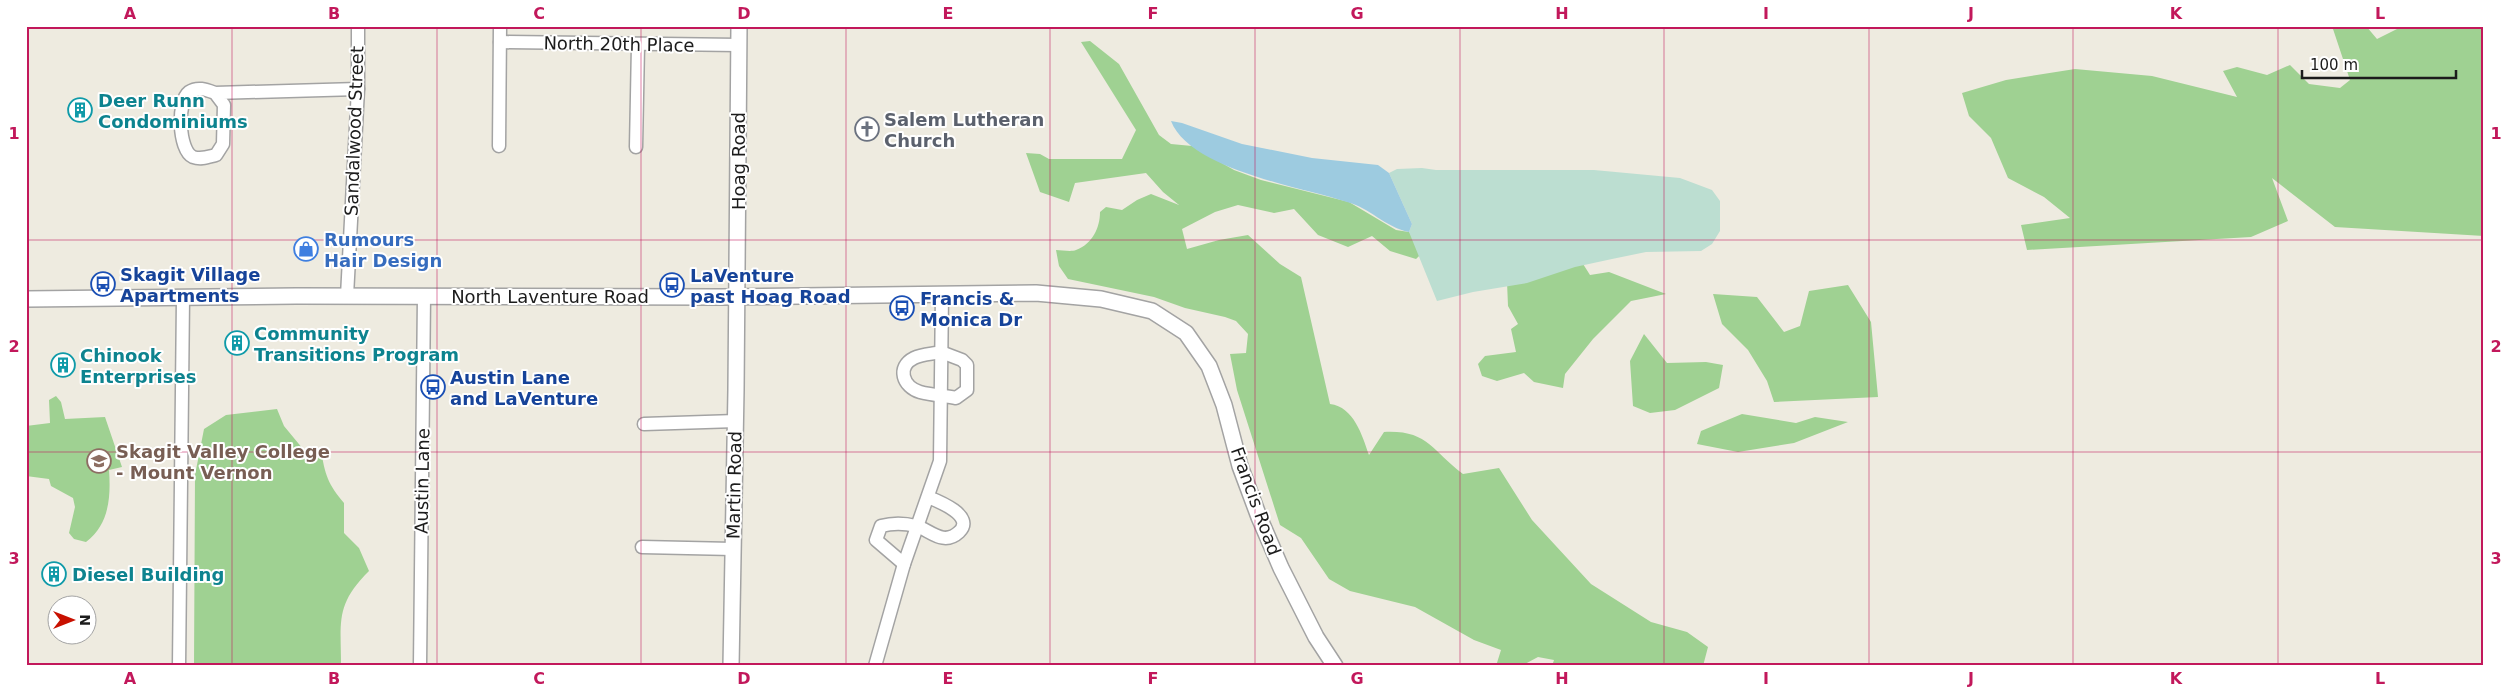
<svg xmlns="http://www.w3.org/2000/svg" width="2510" height="692" viewBox="0 0 2510 692" font-family="'DejaVu Sans',sans-serif">
	<rect width="100%" height="100%" fill="#eeebe0"/>
	<g fill="#9fd192">
		<polygon points="2332,26 2366,26 2377,39 2403,26 2484,26 2484,236 2335,227 2272,178 2288,221 2251,237 2027,250 2021,225 2070,218 2044,197 2008,178 1991,138 1969,116 1962,93 2006,80 2075,69 2152,76 2237,97 2223,71 2237,67 2267,75 2290,65 2309,84 2340,88 2350,80"/>
		<path d="M1090,41L1119,64L1159,135L1171,144L1192,146L1234,170L1261,180L1349,202L1396,230L1409,232L1427,248L1416,259L1390,251L1372,236L1348,247L1318,235L1294,209L1274,213L1238,205L1215,212L1182,229L1187,249L1219,240L1248,235L1280,264L1301,277L1330,404C1354,407 1362,435 1369,455L1384,432C1428,430 1431,450 1463,474L1499,468L1532,520L1591,584L1651,622L1687,632L1708,647L1703,666H1552L1554,660L1538,657L1521,666H1496L1501,650L1474,640L1415,607L1350,591L1329,579L1301,538L1280,525L1237,390L1230,354L1246,353L1248,334L1236,321L1225,317L1185,308L1154,297L1068,279L1059,266L1056,250C1062,250 1071,252 1076,250C1092,244 1100,228 1100,212L1106,207L1122,210L1137,200L1151,194L1179,205L1163,192L1146,173L1075,183L1069,202L1040,192L1026,153L1040,154L1049,159H1122L1136,130L1081,42Z"/>
		<polygon points="1578,256 1590,275 1609,272 1666,294 1631,301 1593,339 1565,374 1563,388 1534,382 1524,373 1497,381 1482,376 1478,364 1485,356 1516,352 1511,329 1518,324 1508,306 1507,282"/>
		<polygon points="1848,285 1871,322 1878,397 1774,402 1767,381 1748,350 1722,324 1713,294 1757,297 1784,332 1800,326 1809,291"/>
		<polygon points="1644,334 1667,363 1706,362 1723,365 1719,388 1675,410 1650,413 1633,406 1630,361"/>
		<path d="M56,396L61,402L65,419L105,417L122,467L109,470C111,497 109,525 86,542L74,539L69,533L75,507L73,498L51,486L49,479L26,476V426L50,423L49,400Z"/>
		<path d="M277,409L284,426L303,449L321,450C325,475 328,484 344,503V533L359,548L369,571C335,605 341,621 341,666H194L195,475L204,429L226,415Z"/>
		<polygon points="1742,414 1796,423 1815,417 1848,422 1794,443 1738,452 1697,444 1701,431"/>
	</g>
	<polygon fill="#bcded1" points="1422,168 1436,170 1594,170 1680,178 1712,190 1720,201 1720,231 1712,244 1701,251 1646,252 1612,259 1575,267 1527,283 1473,292 1437,301 1409,232 1412,224 1389,173 1397,169"/>
	<polygon fill="#b8fdc3" points="26,663 95,663 96,666 26,666"/>
	<path fill="#9dcbe0" d="M1171,121L1182,123L1242,144L1312,158L1378,165L1389,173L1412,224L1409,232C1385,227 1370,208 1347,202C1302,187 1190,170 1171,121Z"/>
	<g fill="none" stroke-linecap="round" stroke-linejoin="round">
		<g stroke="#a3a3a3" stroke-width="15">
			<g id="minor">
				<polyline points="500,42 739,45"/>
				<path d="M215,93L224,105L223,144L216,155C208,157 201,160 193,157C178,150 177,101 189,92C198,86 207,90 215,93L358,89"/>
				<polyline points="499,146 500,26"/>
				<polyline points="636,147 638,45"/>
				<polyline points="347,296 358,89 358,26"/>
				<path d="M941,352L962,360L967,365V390L956,398C945,396 931,395 920,392C903,387 896,367 914,358C922,354 933,354 941,352Z"/>
				<polyline points="644,424 736,421"/>
				<polyline points="642,547 733,549"/>
				<path d="M904,564L876,540L881,526C892,523 904,523 916,526C929,529 943,547 959,532C976,516 938,501 928,497"/>
				<polyline points="179,666 183,298"/>
				<polyline points="420,666 424,296"/>
				<polyline points="875,666 904,564 940,461 942,294"/>
			</g>
		</g>
		<g stroke="#a3a3a3" stroke-width="18">
			<g id="tertiary">
				<polyline points="26,299 296,296 721,297 1036,293 1101,299 1152,311 1186,333 1209,366 1224,405 1240,466 1259,517 1281,568 1316,637 1335,666"/>
				<polyline points="731,666 736,390 739,26"/>
			</g>
		</g>
		<use href="#minor" stroke="#fff" stroke-width="12"/>
		<use href="#tertiary" stroke="#fff" stroke-width="15"/>
	</g>
	<path fill="none" stroke="#c2185b" stroke-width="1" stroke-opacity="0.55" d="M232,26V666M437,26V666M641,26V666M846,26V666M1050,26V666M1255,26V666M1460,26V666M1664,26V666M1869,26V666M2073,26V666M2278,26V666M26,240H2484M26,452H2484"/>
	<defs>
		<g id="building-ring" transform="scale(1.25)"><circle r="9.5" fill="#fff" stroke="#0f9aa8" stroke-width="1.5"/><path d="M-4-6H4V6H1V3H-1V6H-4ZM-2.5-4.3h1.7v1.8h-1.7ZM.8-4.3h1.7v1.8H.8ZM-2.5-1h1.7V.8h-1.7ZM.8-1h1.7V.8H.8Z" fill="#0f9aa8"/></g>
		<g id="church-ring" transform="scale(1.25)"><circle r="9.5" fill="#fff" stroke="#6b7280" stroke-width="1.5"/><path d="M-1.2-6h2.4v3.5h3.3v2.4h-3.3V6h-2.4V-.1h-3.3v-2.4h3.3Z" fill="#6b7280"/></g>
		<g id="shop-ring" transform="scale(1.25)"><circle r="9.5" fill="#fff" stroke="#3f7fe0" stroke-width="1.5"/><path d="M-5-2.5h2.3a2.7 3.5 0 0 1 5.4 0H5L5.5 6h-11ZM-1.5-2.5h3a1.5 2.3 0 0 0-3 0Z" fill="#3f7fe0"/></g>
		<g id="bus-ring" transform="scale(1.25)"><circle r="9.5" fill="#fff" stroke="#1a4fb4" stroke-width="1.5"/><path d="M-5-6H5V4H4V6H2V4H-2V6H-4V4H-5ZM-3.5-4V0h7V-4ZM-3.5 1.2v1.5H-2V1.2ZM2 1.2v1.5H3.5V1.2Z" fill="#1a4fb4"/></g>
		<g id="university-ring" transform="scale(1.25)"><circle r="9.5" fill="#fff" stroke="#8d6e63" stroke-width="1.5"/><path d="M0-5L7-2L0 1L-7-2ZM-4 1L0 2.5L4 1V4Q0 6-4 4Z" fill="#8d6e63"/></g>
	</defs>
	<g fill-rule="evenodd">
		<use href="#building-ring" x="80" y="110"/>
		<use href="#church-ring" x="867" y="129"/>
		<use href="#shop-ring" x="306" y="249"/>
		<use href="#bus-ring" x="103" y="284"/>
		<use href="#bus-ring" x="672" y="285"/>
		<use href="#bus-ring" x="902" y="308"/>
		<use href="#building-ring" x="237" y="343"/>
		<use href="#building-ring" x="63" y="365"/>
		<use href="#bus-ring" x="433" y="387"/>
		<use href="#university-ring" x="99" y="461"/>
		<use href="#building-ring" x="54" y="574"/>
	</g>
	<g text-anchor="middle" dominant-baseline="central" stroke-width="4" stroke-linejoin="round" paint-order="stroke">
		<g font-size="18" fill="#1c1c1c" stroke="#fff">
			<text transform="translate(619 44) rotate(1)">North 20th Place</text>
			<text transform="translate(354 131) rotate(-88)">Sandalwood Street</text>
			<text transform="translate(738 161) rotate(-90)">Hoag Road</text>
			<text x="550" y="296">North Laventure Road</text>
			<text transform="translate(422 481) rotate(-89)">Austin Lane</text>
			<text transform="translate(734 485) rotate(-89)">Martin Road</text>
			<text transform="translate(1256 501) rotate(70)">Francis Road</text>
		</g>
		<g font-size="18" font-weight="bold" fill="#0d838f" stroke="#fff" text-anchor="start">
			<text x="98" y="100">Deer Runn<tspan x="98" dy="21">Condominiums</tspan></text>
			<text x="254" y="333">Community<tspan x="254" dy="21">Transitions Program</tspan></text>
			<text x="80" y="355">Chinook<tspan x="80" dy="21">Enterprises</tspan></text>
			<text x="72" y="574">Diesel Building</text>
		</g>
		<g font-size="18" font-weight="bold" fill="#5b616d" stroke="#fff" text-anchor="start">
			<text x="884" y="119">Salem Lutheran<tspan x="884" dy="21">Church</tspan></text>
		</g>
		<g font-size="18" font-weight="bold" fill="#366cbe" stroke="#fff" text-anchor="start">
			<text x="324" y="239">Rumours<tspan x="324" dy="21">Hair Design</tspan></text>
		</g>
		<g font-size="18" font-weight="bold" fill="#164399" stroke="#fff" text-anchor="start">
			<text x="120" y="274">Skagit Village<tspan x="120" dy="21">Apartments</tspan></text>
			<text x="690" y="275">LaVenture<tspan x="690" dy="21">past Hoag Road</tspan></text>
			<text x="920" y="298">Francis &amp;<tspan x="920" dy="21">Monica Dr</tspan></text>
			<text x="450" y="377">Austin Lane<tspan x="450" dy="21">and LaVenture</tspan></text>
		</g>
		<g font-size="18" font-weight="bold" fill="#785e54" stroke="#fff" text-anchor="start">
			<text x="116" y="451">Skagit Valley College<tspan x="116" dy="21">- Mount Vernon</tspan></text>
		</g>
	</g>
	<rect width="2510" height="692" fill="none" stroke="#ffffff" stroke-width="55"/>
	<g transform="translate(72 620) rotate(90)"><circle r="24" fill="#ffffff" stroke="#a4a4a4"/>
	<path d="M0-4L9 19L0 12L-9 19Z" fill="#c81000"/>
	<text y="-8" font-size="14" font-weight="bold" text-anchor="middle" fill="#1c1c1c">N</text>
	</g>
	<path d="M2302 70v8h154v-8" fill="none" stroke="#1c1c1c" stroke-width="2.5"/>
	<text x="2310" y="70" font-size="15" fill="#1c1c1c" stroke="#ffffff" stroke-width="4" paint-order="stroke">100 m</text>
	<rect x="28" y="28" width="2454" height="636" fill="none" stroke="#c2185b" stroke-width="2"/>
	<g font-size="16" text-anchor="middle" font-weight="bold" fill="#c2185b">
		<text x="130" y="19">A</text>
		<text x="334" y="19">B</text>
		<text x="539" y="19">C</text>
		<text x="744" y="19">D</text>
		<text x="948" y="19">E</text>
		<text x="1153" y="19">F</text>
		<text x="1357" y="19">G</text>
		<text x="1562" y="19">H</text>
		<text x="1766" y="19">I</text>
		<text x="1971" y="19">J</text>
		<text x="2176" y="19">K</text>
		<text x="2380" y="19">L</text>
		<text x="14" y="139">1</text>
		<text x="2496" y="139">1</text>
		<text x="14" y="352">2</text>
		<text x="2496" y="352">2</text>
		<text x="14" y="564">3</text>
		<text x="2496" y="564">3</text>
		<text x="130" y="684">A</text>
		<text x="334" y="684">B</text>
		<text x="539" y="684">C</text>
		<text x="744" y="684">D</text>
		<text x="948" y="684">E</text>
		<text x="1153" y="684">F</text>
		<text x="1357" y="684">G</text>
		<text x="1562" y="684">H</text>
		<text x="1766" y="684">I</text>
		<text x="1971" y="684">J</text>
		<text x="2176" y="684">K</text>
		<text x="2380" y="684">L</text>
	</g>
</svg>
